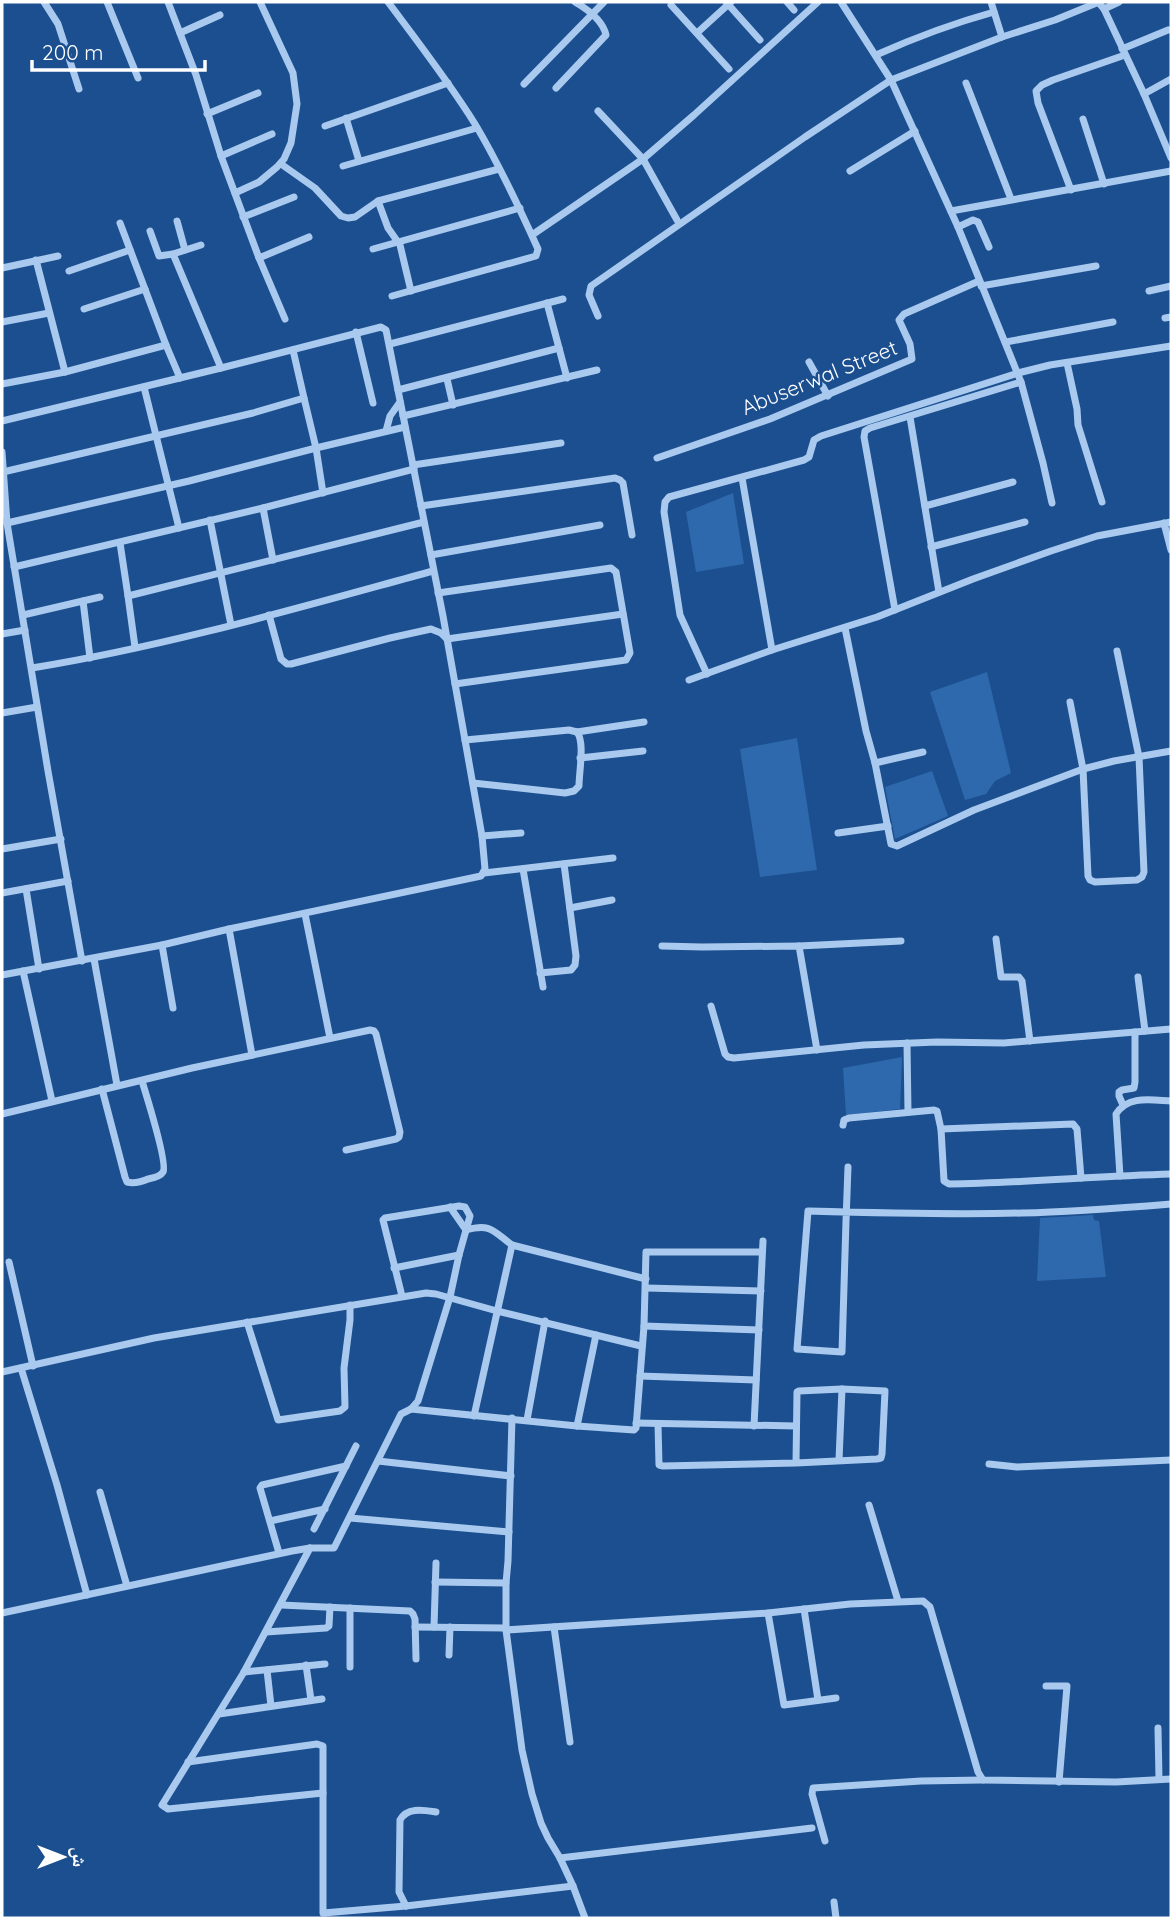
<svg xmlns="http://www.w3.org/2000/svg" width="1173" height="1920" viewBox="0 0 1173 1920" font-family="Quicksand,'Noto Naskh Arabic',sans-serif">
	<rect width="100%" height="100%" fill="#1b4f8f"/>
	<g fill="#2e69ad">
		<polygon points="733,493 744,564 696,572 686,512"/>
		<polygon points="987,672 1011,773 995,781 986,794 965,800 930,692"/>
		<polygon points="797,738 817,870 760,877 740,749"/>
		<polygon points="932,771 948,816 895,839 885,787"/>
		<polygon points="902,1057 900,1109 846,1115 843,1068"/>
		<polygon points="1093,1215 1094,1220 1099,1221 1106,1277 1037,1281 1040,1218"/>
	</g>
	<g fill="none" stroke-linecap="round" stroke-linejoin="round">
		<g stroke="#a9c9ee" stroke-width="7">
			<polyline points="44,2 58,24 79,89"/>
			<polyline points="107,2 138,78"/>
			<polyline points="168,2 196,75 221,156 259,258 285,319"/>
			<path d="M388,2C418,42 449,82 475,124C499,164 519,207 538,249L536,256L392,296"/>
			<polyline points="726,2 760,40"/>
			<polyline points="787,2 794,10"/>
			<polyline points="841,2 891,80 958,227 1021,382 1043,463 1052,503"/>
			<polyline points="991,2 1002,37"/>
			<polyline points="1098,2 1104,9 1144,94 1171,158"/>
			<polyline points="671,5 729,69"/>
			<polyline points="1104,9 1119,2"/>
			<polyline points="180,33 220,15"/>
			<polyline points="697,33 731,2"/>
			<polyline points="1122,49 1168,30"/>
			<path d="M876,55C914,38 954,23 994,12"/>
			<polyline points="966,83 1011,199"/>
			<polyline points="524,84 604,2"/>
			<path d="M556,88L606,35C603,21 587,9 575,2"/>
			<polyline points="1144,94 1171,79"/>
			<polyline points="598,111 643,159 677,220"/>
			<polyline points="207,114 258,93"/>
			<polyline points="346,118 359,161"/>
			<polyline points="1083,119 1104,184"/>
			<polyline points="325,126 448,83"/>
			<polyline points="221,156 272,134"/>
			<polyline points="281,164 315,188 341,216 348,218 355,217 378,201 499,169"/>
			<polyline points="343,166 477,128"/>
			<polyline points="850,171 915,131"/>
			<polyline points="1071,190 1038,103 1036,91 1042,85 1053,80 1125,55"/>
			<polyline points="235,193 259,182 277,167 284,159 291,143 297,104 293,73 260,2"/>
			<polyline points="378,201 388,228 400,245 411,291"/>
			<polyline points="951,211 1171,171"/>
			<polyline points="243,217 294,197"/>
			<polyline points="177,221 185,250"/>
			<polyline points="958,227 973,220 978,222 989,247"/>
			<polyline points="150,231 159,256 173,254"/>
			<polyline points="532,235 643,159 694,115 818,2"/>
			<polyline points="201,245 173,254 221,368"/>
			<polyline points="373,249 520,208"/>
			<polyline points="259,258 309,237"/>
			<polyline points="36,260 65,372"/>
			<polyline points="2,268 58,256"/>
			<polyline points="69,271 130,250"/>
			<polyline points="981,286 1096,266"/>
			<polyline points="1149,291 1171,286"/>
			<polyline points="547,303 567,378"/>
			<polyline points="84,309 145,289"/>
			<polyline points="598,316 589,295 591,286 805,137 891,80 1002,37 1055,20 1099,2"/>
			<polyline points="1165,318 1171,317"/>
			<polyline points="2,322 49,313"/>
			<polyline points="356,332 373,403"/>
			<polyline points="1006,342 1113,322"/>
			<polyline points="390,344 563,299"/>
			<polyline points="166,345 180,378"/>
			<polyline points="293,350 304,398"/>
			<polyline points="809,362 828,396"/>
			<polyline points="1067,363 1077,409 1078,425 1102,502"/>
			<polyline points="447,379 453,405"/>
			<polyline points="2,384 65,372 166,345 120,223"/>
			<polyline points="144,387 179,528"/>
			<polyline points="398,390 559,348"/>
			<polyline points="403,416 597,370"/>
			<polyline points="910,417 939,592"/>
			<polyline points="2,421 221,368 381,327 386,330 443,616 482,836 485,869 481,876 229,929 162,945 2,975"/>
			<polyline points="386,431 390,416 400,402"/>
			<polyline points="2,452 7,523 48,771 82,961"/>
			<polyline points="657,458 770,419 912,359 910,344 899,320 904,314 979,281"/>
			<polyline points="413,465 561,443"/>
			<polyline points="3,472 253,413 304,398 316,448 323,493"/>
			<polyline points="742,478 772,650"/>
			<polyline points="421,506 615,478 620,480 623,483 632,535"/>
			<polyline points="925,506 1013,482"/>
			<polyline points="263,508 273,560"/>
			<polyline points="210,520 231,625"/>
			<polyline points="7,523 189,481 316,448 405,427"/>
			<polyline points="1164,523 1171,550"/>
			<polyline points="120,543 128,596 424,522"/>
			<polyline points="931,547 1025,522"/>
			<polyline points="431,555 600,525"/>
			<polyline points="14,567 263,508 414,469"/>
			<polyline points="438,593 611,568 616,572 630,653 626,660 455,684"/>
			<polyline points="128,596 135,647"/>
			<polyline points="83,601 90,658"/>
			<polyline points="895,610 864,437 865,431 870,428 1021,382"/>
			<polyline points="23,615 100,597"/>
			<polyline points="269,615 281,659 287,664 291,664 390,638 431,629 441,633 447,639 623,614"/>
			<polyline points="845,628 866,731 875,763"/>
			<polyline points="2,634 25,630"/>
			<path d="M32,668C168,646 301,607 433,571"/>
			<polyline points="707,674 680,615 664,512 665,502 669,497 804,460 809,457 814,440 821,436 1018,373 1050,365 1171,346"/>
			<polyline points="689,680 772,650 877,617 973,579 1051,551 1097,536 1171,522"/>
			<polyline points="1070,702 1083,769 1088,876 1090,880 1095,882 1137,880 1142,877 1144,872 1139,757 1117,651"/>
			<polyline points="2,713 37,707"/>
			<polyline points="465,740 569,730 577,732 644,722"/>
			<polyline points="923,752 875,763 891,844 897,846 974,810 1083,769 1114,761 1171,751"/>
			<polyline points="580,758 643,751"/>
			<path d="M473,783L565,793L574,791L579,786C579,772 585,742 577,732"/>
			<polyline points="838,833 888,826"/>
			<polyline points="482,836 521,833"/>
			<polyline points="2,849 61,839"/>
			<polyline points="523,869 543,987"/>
			<polyline points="484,873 613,858"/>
			<polyline points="26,889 39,969"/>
			<polyline points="2,893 68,881"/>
			<polyline points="570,908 612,900"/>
			<polyline points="305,914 330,1038"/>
			<polyline points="229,929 252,1055"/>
			<polyline points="996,939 1001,977 1019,977 1022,981 1030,1041"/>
			<polyline points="162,945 173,1008"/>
			<polyline points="662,946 702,947 799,946 817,1050"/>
			<polyline points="799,946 901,941"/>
			<polyline points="94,959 117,1085"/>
			<polyline points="23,971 52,1101"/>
			<polyline points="540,973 571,970 575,965 576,956 564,864"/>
			<polyline points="1138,977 1145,1031"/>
			<polyline points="711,1006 725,1054 728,1057 734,1058 864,1045 937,1042 1004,1043 1171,1029"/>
			<polyline points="907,1043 908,1112"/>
			<path d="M102,1089L125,1177L127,1182C135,1184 141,1182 148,1179C153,1178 160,1177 163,1172C168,1164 146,1094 142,1081"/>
			<polyline points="1123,1105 1119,1096 1119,1092 1122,1090 1134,1088 1135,1082 1135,1032"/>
			<polyline points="2,1114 192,1068 370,1030 374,1031 376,1034 400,1132 399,1137 396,1139 346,1150"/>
			<path d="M843,1125L844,1120L849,1118L934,1110L937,1111L941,1129L944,1181L949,1184C1023,1183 1097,1176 1171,1174"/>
			<polyline points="941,1129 1073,1124 1077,1129 1081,1178"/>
			<path d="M848,1167L846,1221L842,1352L797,1349L808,1211C879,1213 950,1215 1022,1213C1072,1212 1122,1208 1171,1204"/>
			<path d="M1120,1176L1116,1114C1128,1095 1151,1100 1171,1101"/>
			<polyline points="450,1207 466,1230"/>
			<path d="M466,1230C491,1223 493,1231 512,1245"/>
			<polyline points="9,1262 33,1366"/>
			<polyline points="394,1268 459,1255"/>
			<polyline points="646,1288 761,1291"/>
			<polyline points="247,1322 278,1420 340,1411 345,1407 344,1368 350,1320 350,1305"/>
			<polyline points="644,1326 759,1330"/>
			<polyline points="21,1368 57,1485 87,1595"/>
			<polyline points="2,1372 154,1338 426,1293 436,1294 497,1311 641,1346"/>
			<polyline points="640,1376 756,1380"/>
			<polyline points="411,1409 577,1426 634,1430 636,1428 644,1326 646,1252 762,1252"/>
			<polyline points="474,1416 512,1245 646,1279"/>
			<polyline points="512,1418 508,1561 506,1583 506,1630 522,1750 532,1794 541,1823 548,1838 560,1858 573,1886 585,1918"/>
			<polyline points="527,1420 545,1321"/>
			<polyline points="636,1423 796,1426"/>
			<polyline points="658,1424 659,1465 663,1466 796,1463 877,1459 881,1458 882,1454 885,1391 842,1389 799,1391 797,1392 796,1463"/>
			<polyline points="577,1426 596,1335"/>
			<polyline points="754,1426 763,1241"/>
			<polyline points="839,1460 842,1389"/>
			<polyline points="378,1461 511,1476"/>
			<polyline points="989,1464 1017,1467 1171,1460"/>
			<polyline points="100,1492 127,1586"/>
			<polyline points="869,1505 898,1601"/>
			<polyline points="350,1518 509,1532"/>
			<polyline points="270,1521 325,1509"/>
			<polyline points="314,1529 356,1446"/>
			<polyline points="310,1548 244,1672 162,1805 168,1809 323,1793"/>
			<polyline points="279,1553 260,1488 262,1485 346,1466"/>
			<polyline points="435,1582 506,1583"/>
			<polyline points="281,1605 410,1611 413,1614 415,1619 416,1659"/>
			<polyline points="350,1608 350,1667"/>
			<polyline points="804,1609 818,1700"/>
			<polyline points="2,1613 292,1551 310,1548 334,1548 401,1414 411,1409 418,1401 450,1297 459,1255 470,1216 465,1207 459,1206 385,1218 383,1220 402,1296"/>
			<polyline points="768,1613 784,1705 836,1698"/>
			<polyline points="415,1627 506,1628"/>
			<polyline points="434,1627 436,1563"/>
			<polyline points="554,1627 570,1742"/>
			<polyline points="506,1630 768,1613 850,1604 923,1601 930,1607 978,1772 983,1780 1116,1782 1171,1779"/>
			<polyline points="266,1632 326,1628 329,1626 330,1607"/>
			<polyline points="449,1655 450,1627"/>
			<polyline points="306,1665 311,1700"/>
			<polyline points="267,1670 271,1706"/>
			<polyline points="244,1672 325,1664"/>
			<polyline points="1046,1686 1067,1686 1059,1782"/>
			<polyline points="219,1714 322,1699"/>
			<polyline points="1158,1728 1159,1779"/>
			<polyline points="188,1762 317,1744 323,1746 323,1913 406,1906 573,1886"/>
			<polyline points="825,1841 812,1794 813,1788 921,1781 983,1780"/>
			<polyline points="560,1858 812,1828"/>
			<polyline points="834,1902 836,1918"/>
			<path d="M406,1906L399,1892L400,1820C407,1807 423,1810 436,1812"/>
		</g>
	</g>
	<g text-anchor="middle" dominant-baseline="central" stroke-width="5" stroke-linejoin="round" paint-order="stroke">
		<g font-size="21" fill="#fff" stroke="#1b4f8f">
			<text transform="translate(819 377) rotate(-22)">Abuserwal Street</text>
		</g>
	</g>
	<rect width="1173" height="1920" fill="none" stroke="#ffffff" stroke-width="7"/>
	<g transform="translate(63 1857) rotate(90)" stroke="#1b4f8f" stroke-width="5" paint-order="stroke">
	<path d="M0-5L12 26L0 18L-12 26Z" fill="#ffffff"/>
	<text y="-10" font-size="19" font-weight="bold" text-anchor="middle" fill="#ffffff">ش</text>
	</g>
	<path d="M32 60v10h173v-10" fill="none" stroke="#ffffff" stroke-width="3.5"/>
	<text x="42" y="60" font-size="21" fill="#ffffff" stroke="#1b4f8f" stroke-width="5" paint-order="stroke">200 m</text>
</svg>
